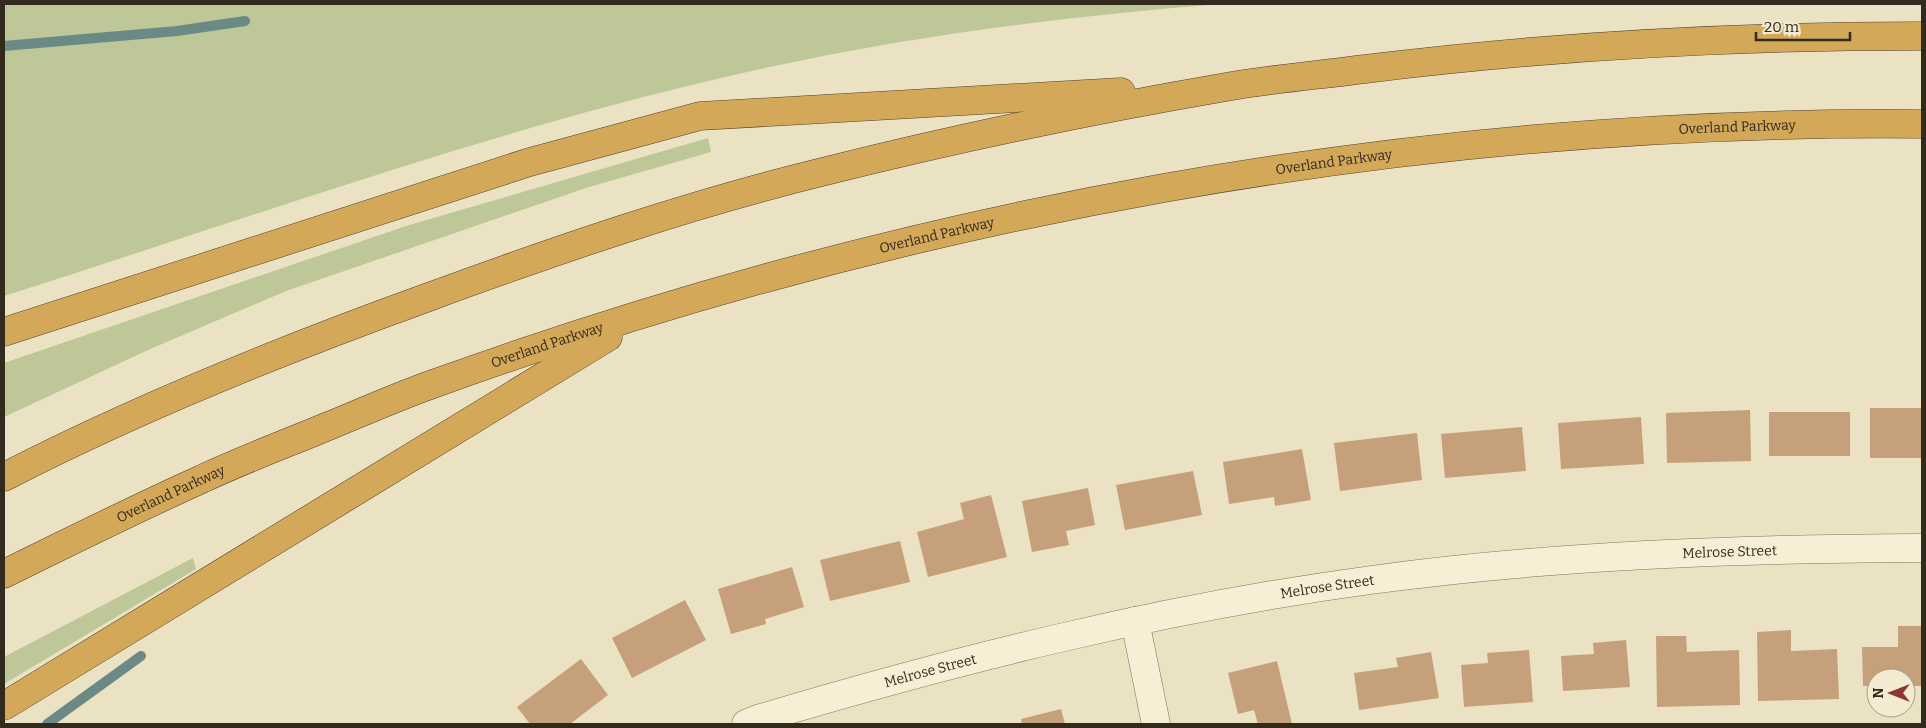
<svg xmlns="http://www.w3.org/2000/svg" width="1926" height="728" viewBox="0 0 1926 728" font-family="Bitter,serif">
	<rect width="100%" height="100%" fill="#eae2c2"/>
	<g fill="#bdc797">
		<path d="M4,4H1221C1068,16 915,35 765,68C507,124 256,216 4,296Z"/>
		<polygon points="708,138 711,152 589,187 286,291 148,350 4,417 4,363 406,226"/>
		<polygon points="193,558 196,569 4,684 4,657"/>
	</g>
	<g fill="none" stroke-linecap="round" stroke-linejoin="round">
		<g stroke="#6c8a85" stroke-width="10">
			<polyline points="4,46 177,31 245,21"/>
			<polyline points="47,724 141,656"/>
		</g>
	</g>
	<g fill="#c5a07b">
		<rect x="1870" y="408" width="52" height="50"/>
		<polygon points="1750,410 1751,461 1667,463 1666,413"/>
		<rect x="1769" y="412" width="81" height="44"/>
		<polygon points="1641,417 1644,464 1561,469 1558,423"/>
		<polygon points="1522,427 1526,471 1445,478 1441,434"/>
		<polygon points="1417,433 1422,480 1340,491 1334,443"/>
		<polygon points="1302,449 1311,500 1275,506 1274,497 1229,504 1223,462"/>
		<polygon points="1193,471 1202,515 1125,530 1116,485"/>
		<polygon points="1088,488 1095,525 1066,531 1069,545 1032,552 1022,501"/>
		<polygon points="991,495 1007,557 928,577 917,532 964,519 960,503"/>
		<polygon points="900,541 910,582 830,601 820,560"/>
		<polygon points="792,567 804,607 765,619 766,624 731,634 718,589"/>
		<polygon points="685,600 706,640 632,678 612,638"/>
		<polygon points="1898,626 1922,626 1922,686 1906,686 1906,678 1876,678 1876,686 1863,686 1862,647 1898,647"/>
		<polygon points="1791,630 1791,651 1837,649 1839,699 1758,701 1757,632"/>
		<polygon points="1656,636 1686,636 1687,652 1739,650 1740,705 1657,707"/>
		<polygon points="1626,640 1630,687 1563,691 1561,656 1594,654 1593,643"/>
		<polygon points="1529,650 1533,702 1464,707 1461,665 1488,663 1487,653"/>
		<polygon points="1431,652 1439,698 1359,710 1354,673 1398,667 1396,658"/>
		<polygon points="581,659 608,695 570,724 530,724 517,707"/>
		<polygon points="1277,661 1292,724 1258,724 1254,710 1238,714 1228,673"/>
		<polygon points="1061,709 1065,724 1022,724 1021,719"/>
	</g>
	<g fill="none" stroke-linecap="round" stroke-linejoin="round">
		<g stroke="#82735b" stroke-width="29">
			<g id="minor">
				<polyline points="1135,621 1156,724"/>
				<path id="s1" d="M746,724L758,719C959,659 1163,608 1371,580C1554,555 1738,549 1922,548"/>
			</g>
		</g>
		<g stroke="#50412f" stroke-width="29">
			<g id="highway">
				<polyline points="4,332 530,162 700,116 1121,92"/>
				<path d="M4,477C140,407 282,350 426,298C557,250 690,204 826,171C958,138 1092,110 1226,87C1272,79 1319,75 1365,69C1550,46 1736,36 1922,36"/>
				<path id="s2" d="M4,574C69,542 135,509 202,479C244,459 288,443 331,425C365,411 399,396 433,384C909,212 1415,119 1922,124"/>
				<polyline points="4,706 608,337"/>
			</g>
		</g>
		<use href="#minor" stroke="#f6efd5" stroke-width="28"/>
		<use href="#highway" stroke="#d3a859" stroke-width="28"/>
	</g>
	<g text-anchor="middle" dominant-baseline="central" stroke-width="5" stroke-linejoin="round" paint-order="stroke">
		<g font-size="14" fill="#332a1e" stroke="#f2ebd1">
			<text stroke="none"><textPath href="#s2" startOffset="1804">Overland Parkway</textPath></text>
			<text stroke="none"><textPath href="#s2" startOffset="1399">Overland Parkway</textPath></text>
			<text stroke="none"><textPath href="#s2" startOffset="995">Overland Parkway</textPath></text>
			<text stroke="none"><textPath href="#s2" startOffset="590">Overland Parkway</textPath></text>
			<text stroke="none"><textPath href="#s2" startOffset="185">Overland Parkway</textPath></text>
			<text stroke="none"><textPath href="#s1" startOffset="1002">Melrose Street</textPath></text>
			<text stroke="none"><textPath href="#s1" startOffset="598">Melrose Street</textPath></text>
			<text stroke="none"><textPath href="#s1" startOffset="192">Melrose Street</textPath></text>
		</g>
	</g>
	<rect width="1926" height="728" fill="none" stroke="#332a1e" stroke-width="10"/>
	<g transform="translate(1891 693) rotate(270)"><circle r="24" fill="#f2ebd1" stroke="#a69e89"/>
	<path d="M0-4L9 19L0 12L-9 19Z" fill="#8c3730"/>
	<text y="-8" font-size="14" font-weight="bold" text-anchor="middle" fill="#332a1e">N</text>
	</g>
	<path d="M1756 32v8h94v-8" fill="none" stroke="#332a1e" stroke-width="2.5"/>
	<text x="1764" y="32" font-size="15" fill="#332a1e" stroke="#f2ebd1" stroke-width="4" paint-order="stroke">20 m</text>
</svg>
